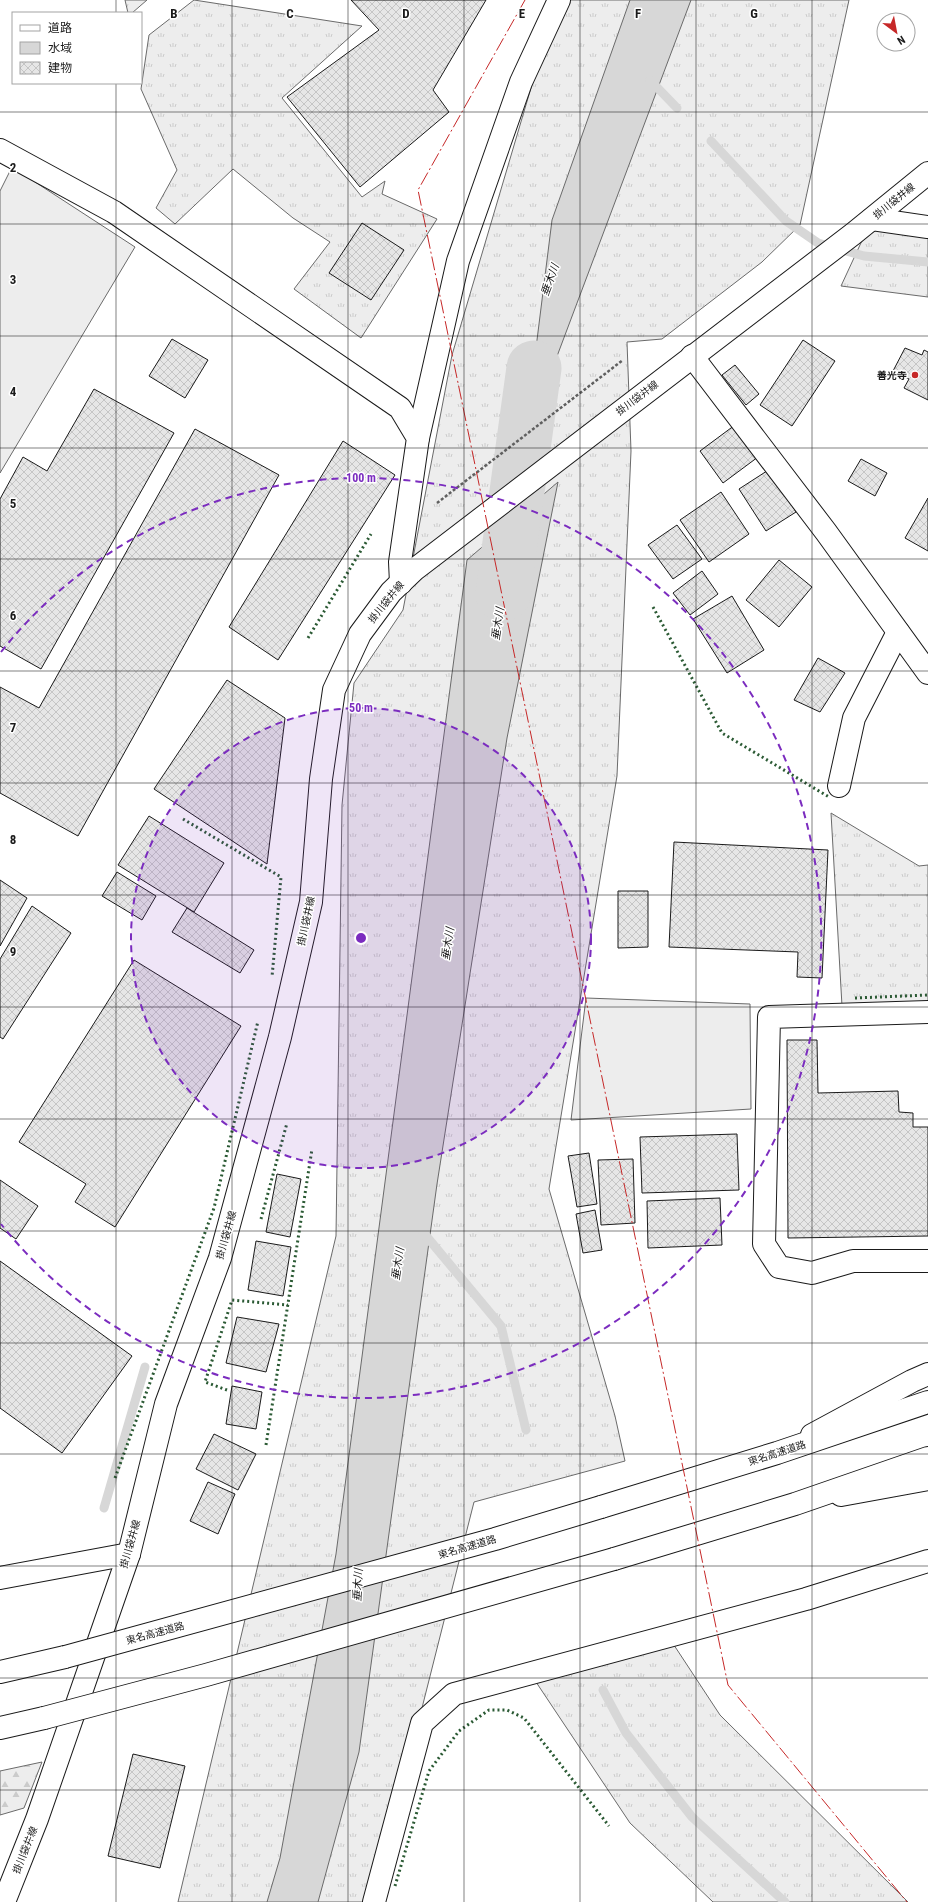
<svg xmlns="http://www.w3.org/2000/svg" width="928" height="1902" viewBox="0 0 928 1902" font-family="'Roboto Condensed','Noto Sans JP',sans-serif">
	<defs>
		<pattern id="grass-tufts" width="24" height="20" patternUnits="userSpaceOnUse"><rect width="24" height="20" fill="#ededed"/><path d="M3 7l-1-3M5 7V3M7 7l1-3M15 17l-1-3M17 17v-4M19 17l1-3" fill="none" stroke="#cbcbcb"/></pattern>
		<pattern id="forest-firs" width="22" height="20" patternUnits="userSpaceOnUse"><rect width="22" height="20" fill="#ededed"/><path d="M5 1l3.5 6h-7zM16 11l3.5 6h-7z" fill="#cbcbcb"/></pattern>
		<pattern id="building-cross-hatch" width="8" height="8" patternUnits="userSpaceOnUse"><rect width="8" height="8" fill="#e6e6e6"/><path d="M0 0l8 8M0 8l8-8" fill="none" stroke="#c5c5c5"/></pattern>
	</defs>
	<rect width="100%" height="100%" fill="#fff"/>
	<g fill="url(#grass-tufts)" stroke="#6a6a6a">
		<polygon points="125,0 147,0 132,13 128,13"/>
		<polygon points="194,0 362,26 282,98 362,197 385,181 382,194 437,219 361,338 294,289 330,242 293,218 233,169 175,224 156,208 177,170 141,89 149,35"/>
		<polygon points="557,0 849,0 800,225 762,262 662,339 627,342 631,451 617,776 549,1189 615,1416 625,1461 474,1502 373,1902 178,1902 336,1236 342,805 354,683 403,610 452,355"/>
		<polygon points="872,219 928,227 928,297 841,286"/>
		<polygon points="831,813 919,866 928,865 928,1003 842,1006"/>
		<polygon points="668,1636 720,1715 908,1902 713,1902 630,1823 530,1673"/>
	</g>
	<polygon fill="url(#forest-firs)" stroke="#6a6a6a" points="42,1762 24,1808 0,1815 0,1771"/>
	<g fill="#ededed" stroke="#6a6a6a">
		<polygon points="12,167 135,247 0,473 0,191"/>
		<polygon points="586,998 750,1004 751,1109 571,1120"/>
	</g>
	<g fill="#d7d7d7" stroke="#6a6a6a">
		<polygon points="630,0 691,0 524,444 552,220"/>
		<polygon points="558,482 507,738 437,1184 359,1752 318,1902 267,1902 280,1858 336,1554 467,560"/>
	</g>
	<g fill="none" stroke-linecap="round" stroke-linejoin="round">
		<g stroke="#d7d7d7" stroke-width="9">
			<polyline points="650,80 677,108"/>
			<polyline points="711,141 786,221 818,243 864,256 928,262"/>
			<polyline points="422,1231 501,1326 526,1430"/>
			<polyline points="104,1508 145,1367"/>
			<polyline points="603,1690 626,1733 692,1817 785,1902"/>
		</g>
		<polyline stroke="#d7d7d7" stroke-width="55" points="503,594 534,368"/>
	</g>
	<g fill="url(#building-cross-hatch)" stroke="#1a1a1a">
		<polygon points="351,0 486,0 433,90 449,112 360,187 287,97 379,30"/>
		<polygon points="362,223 404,250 371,300 329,273"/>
		<polygon points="172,339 208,360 185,398 149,376"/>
		<polygon points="803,340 835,361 792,426 760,405"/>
		<polygon points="905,348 922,355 924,350 928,352 928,400 904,388 909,379 893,371"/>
		<polygon points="735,365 759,394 746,405 722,375"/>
		<polygon points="94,389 174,433 41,669 0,646 0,499 23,457 47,471"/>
		<polygon points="735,425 758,457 723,483 700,451"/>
		<polygon points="195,429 279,475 78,836 0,793 0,687 39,708"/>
		<polygon points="343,441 395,475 278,660 229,627"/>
		<polygon points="861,459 887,473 875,496 848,481"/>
		<polygon points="770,469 796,512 766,531 739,489"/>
		<polygon points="721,492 749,534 709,562 680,520"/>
		<polygon points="928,498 928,551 905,538"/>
		<polygon points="677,525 702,559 673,579 648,545"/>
		<polygon points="779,560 812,587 779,627 746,600"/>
		<polygon points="702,571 718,594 690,615 673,593"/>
		<polygon points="732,596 764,650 727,673 693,619"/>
		<polygon points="818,658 845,673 820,712 794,700"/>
		<polygon points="227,680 285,718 267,864 154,789"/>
		<polygon points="149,816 224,863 194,912 118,865"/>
		<polygon points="674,842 828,850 822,978 797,977 798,952 669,947"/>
		<polygon points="117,872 156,896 142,920 102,896"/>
		<polygon points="0,880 27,898 0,946"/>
		<polygon points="618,891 648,891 648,947 618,948"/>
		<polygon points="32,906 71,933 3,1039 0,1037 0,959"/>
		<polygon points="187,908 254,950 240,973 172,932"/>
		<polygon points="134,960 241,1026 115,1227 75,1202 86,1184 19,1142"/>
		<polygon points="787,1040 817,1040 818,1093 898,1091 899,1112 913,1113 913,1127 928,1127 928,1236 788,1238"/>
		<polygon points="737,1134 739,1190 642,1193 640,1137"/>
		<polygon points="589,1153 597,1204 577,1207 568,1156"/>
		<polygon points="633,1159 635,1223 601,1225 598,1160"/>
		<polygon points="277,1174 301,1179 290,1237 266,1232"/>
		<polygon points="0,1180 38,1206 16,1239 0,1228"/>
		<polygon points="720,1198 722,1245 648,1248 647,1201"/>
		<polygon points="595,1210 602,1250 583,1253 576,1214"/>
		<polygon points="256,1241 291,1247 283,1296 248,1290"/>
		<polygon points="0,1261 132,1356 62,1453 0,1408"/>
		<polygon points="237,1317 279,1324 266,1372 226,1363"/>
		<polygon points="232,1386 262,1392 256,1429 226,1424"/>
		<polygon points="214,1434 256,1454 238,1490 196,1469"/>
		<polygon points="208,1482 235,1494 218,1534 190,1521"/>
		<polygon points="133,1754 185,1766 160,1868 108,1856"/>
	</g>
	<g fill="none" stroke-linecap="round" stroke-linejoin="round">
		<g stroke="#1a1a1a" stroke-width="24">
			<g id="minor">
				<polyline points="0,150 114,212 400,408 418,438 400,562 401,583"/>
				<polyline points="872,219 928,227"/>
				<polyline points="692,356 826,532 928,673"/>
				<polyline points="418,438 458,261 521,82 559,0"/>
				<polyline points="839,786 854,718 898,632"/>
				<polyline points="928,1012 769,1017 764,1244 779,1267 812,1273 853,1261 928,1261"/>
				<polyline points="812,1435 912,1381 928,1374"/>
				<polyline points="841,1495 928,1479"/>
				<polyline points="0,1578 129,1554"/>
				<polyline points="374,1902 422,1723 454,1694 806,1599 928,1561"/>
			</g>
		</g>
		<g stroke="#1a1a1a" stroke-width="24">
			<polyline id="major" points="4,1902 37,1819 129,1554 166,1404 220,1258 280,1037 311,902 321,779 334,690 360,634 391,592 414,570 853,234 928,173"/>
		</g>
		<g stroke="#1a1a1a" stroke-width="24">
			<g id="highway">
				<polyline points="601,1507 777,1453 928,1402"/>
				<polyline points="614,1559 795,1504 928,1458"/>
				<polyline points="0,1672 65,1657"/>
				<polyline points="0,1728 44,1718"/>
			</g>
		</g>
		<polyline stroke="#5f5f5f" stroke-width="2.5" stroke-dasharray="3 2" stroke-linecap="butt" points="437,503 623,360"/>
		<use href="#minor" stroke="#fff" stroke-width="22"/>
		<use href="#major" stroke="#fff" stroke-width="22"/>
		<use href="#highway" stroke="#fff" stroke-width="22"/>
		<g stroke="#1a1a1a" stroke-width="24" stroke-linecap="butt">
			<g id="highway-bridge">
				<polyline points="65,1657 495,1539 601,1507"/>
				<polyline points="44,1718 206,1675 614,1559"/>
			</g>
		</g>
		<use href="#highway-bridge" stroke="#fff" stroke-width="22"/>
		<g stroke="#2b5a34" stroke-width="3" stroke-dasharray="2 3" stroke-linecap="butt">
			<polyline points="653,607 722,733 829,797"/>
			<polyline points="308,638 371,534"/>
			<polyline points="183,819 281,877 272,977"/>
			<polyline points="855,998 928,995"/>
			<polyline points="261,1219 287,1123"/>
			<polyline points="227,1390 205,1382 232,1300 288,1305"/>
			<polyline points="266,1445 312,1149"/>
			<polyline points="115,1478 214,1208 258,1021"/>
			<polyline points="395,1886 429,1771 459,1731 489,1710 507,1710 524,1718 609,1826"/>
		</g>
		<polyline stroke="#c62828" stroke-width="1" stroke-dasharray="14 3 2 3" stroke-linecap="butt" points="525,0 418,190 728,1685 907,1902"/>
	</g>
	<path fill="none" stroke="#1a1a1a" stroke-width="1" stroke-opacity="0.55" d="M116,0V13M232,0V1902M348,0V1902M464,0V1902M580,0V1902M696,0V1902M812,0V1902M116,83V1902M0,112H928M0,224H928M0,336H928M0,448H928M0,559H928M0,671H928M0,783H928M0,895H928M0,1007H928M0,1119H928M0,1231H928M0,1343H928M0,1454H928M0,1566H928M0,1678H928M0,1790H928"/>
	<circle cx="361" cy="938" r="230" fill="#7b2cbf" fill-opacity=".12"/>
	<g fill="none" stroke="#7b2cbf" stroke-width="2" stroke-dasharray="7 5">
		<circle cx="361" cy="938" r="230"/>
		<path d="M1 652A460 460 0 1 1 1 1224"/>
	</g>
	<circle fill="#c62828" stroke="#fff" stroke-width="1.5" cx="915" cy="375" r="4"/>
	<g text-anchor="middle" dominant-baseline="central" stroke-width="3" stroke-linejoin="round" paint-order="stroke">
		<g font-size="10" fill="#1a1a1a" stroke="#fff">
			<text transform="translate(894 201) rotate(-39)">掛川袋井線</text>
			<text transform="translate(637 398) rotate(-37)">掛川袋井線</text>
			<text transform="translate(386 602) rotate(-51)">掛川袋井線</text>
			<text transform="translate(306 921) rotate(-78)">掛川袋井線</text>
			<text transform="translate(226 1235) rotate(-74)">掛川袋井線</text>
			<text transform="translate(777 1453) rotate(-18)">東名高速道路</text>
			<text transform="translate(130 1544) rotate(-74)">掛川袋井線</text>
			<text transform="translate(467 1547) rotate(-16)">東名高速道路</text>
			<text transform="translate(155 1633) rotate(-15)">東名高速道路</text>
			<text transform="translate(25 1850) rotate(-68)">掛川袋井線</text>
		</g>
		<g font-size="10" font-weight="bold" fill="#1a1a1a" stroke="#fff" text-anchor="end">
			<text x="907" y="375">善光寺</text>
		</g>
		<g font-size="11" font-style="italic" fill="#1a1a1a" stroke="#fff">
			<text transform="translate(550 280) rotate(-70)">垂木川</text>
			<text transform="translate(498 624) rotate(-81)">垂木川</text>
			<text transform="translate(448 944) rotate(-81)">垂木川</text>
			<text transform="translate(398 1264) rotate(-81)">垂木川</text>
			<text transform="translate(358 1585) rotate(-87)">垂木川</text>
		</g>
	</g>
	<g font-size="13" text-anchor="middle" font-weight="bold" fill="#1a1a1a" stroke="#fff" stroke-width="3" stroke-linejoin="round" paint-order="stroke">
		<text x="174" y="18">B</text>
		<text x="290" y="18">C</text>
		<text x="406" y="18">D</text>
		<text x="522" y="18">E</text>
		<text x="638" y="18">F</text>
		<text x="754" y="18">G</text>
		<text x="13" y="172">2</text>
		<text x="13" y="284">3</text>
		<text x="13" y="396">4</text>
		<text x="13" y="508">5</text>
		<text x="13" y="620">6</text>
		<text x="13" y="732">7</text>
		<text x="13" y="844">8</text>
		<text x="13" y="956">9</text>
	</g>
	<circle cx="361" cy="938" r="6" fill="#7b2cbf" stroke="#fff" stroke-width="2"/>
	<g font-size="12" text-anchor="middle" font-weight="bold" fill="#7b2cbf" stroke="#fff" stroke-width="3" stroke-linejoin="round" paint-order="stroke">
		<text x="361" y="482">100 m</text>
		<text x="361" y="712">50 m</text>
	</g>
	<rect x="12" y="12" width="130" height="72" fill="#ffffff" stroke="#a3a3a3"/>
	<rect x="20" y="25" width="20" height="6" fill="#ffffff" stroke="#a3a3a3"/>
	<text x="48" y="32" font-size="12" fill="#1a1a1a">道路</text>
	<rect x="20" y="42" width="20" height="12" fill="#d7d7d7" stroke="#a3a3a3"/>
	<text x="48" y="52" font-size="12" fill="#1a1a1a">水域</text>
	<rect x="20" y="62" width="20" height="12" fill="url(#building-cross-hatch)" stroke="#a3a3a3"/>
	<text x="48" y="72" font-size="12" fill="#1a1a1a">建物</text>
	<g transform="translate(896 32) rotate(148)"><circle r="19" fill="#ffffff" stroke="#a3a3a3"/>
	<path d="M0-3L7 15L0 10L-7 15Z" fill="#c62828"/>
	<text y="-6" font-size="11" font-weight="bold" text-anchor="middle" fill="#1a1a1a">N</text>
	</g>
</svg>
